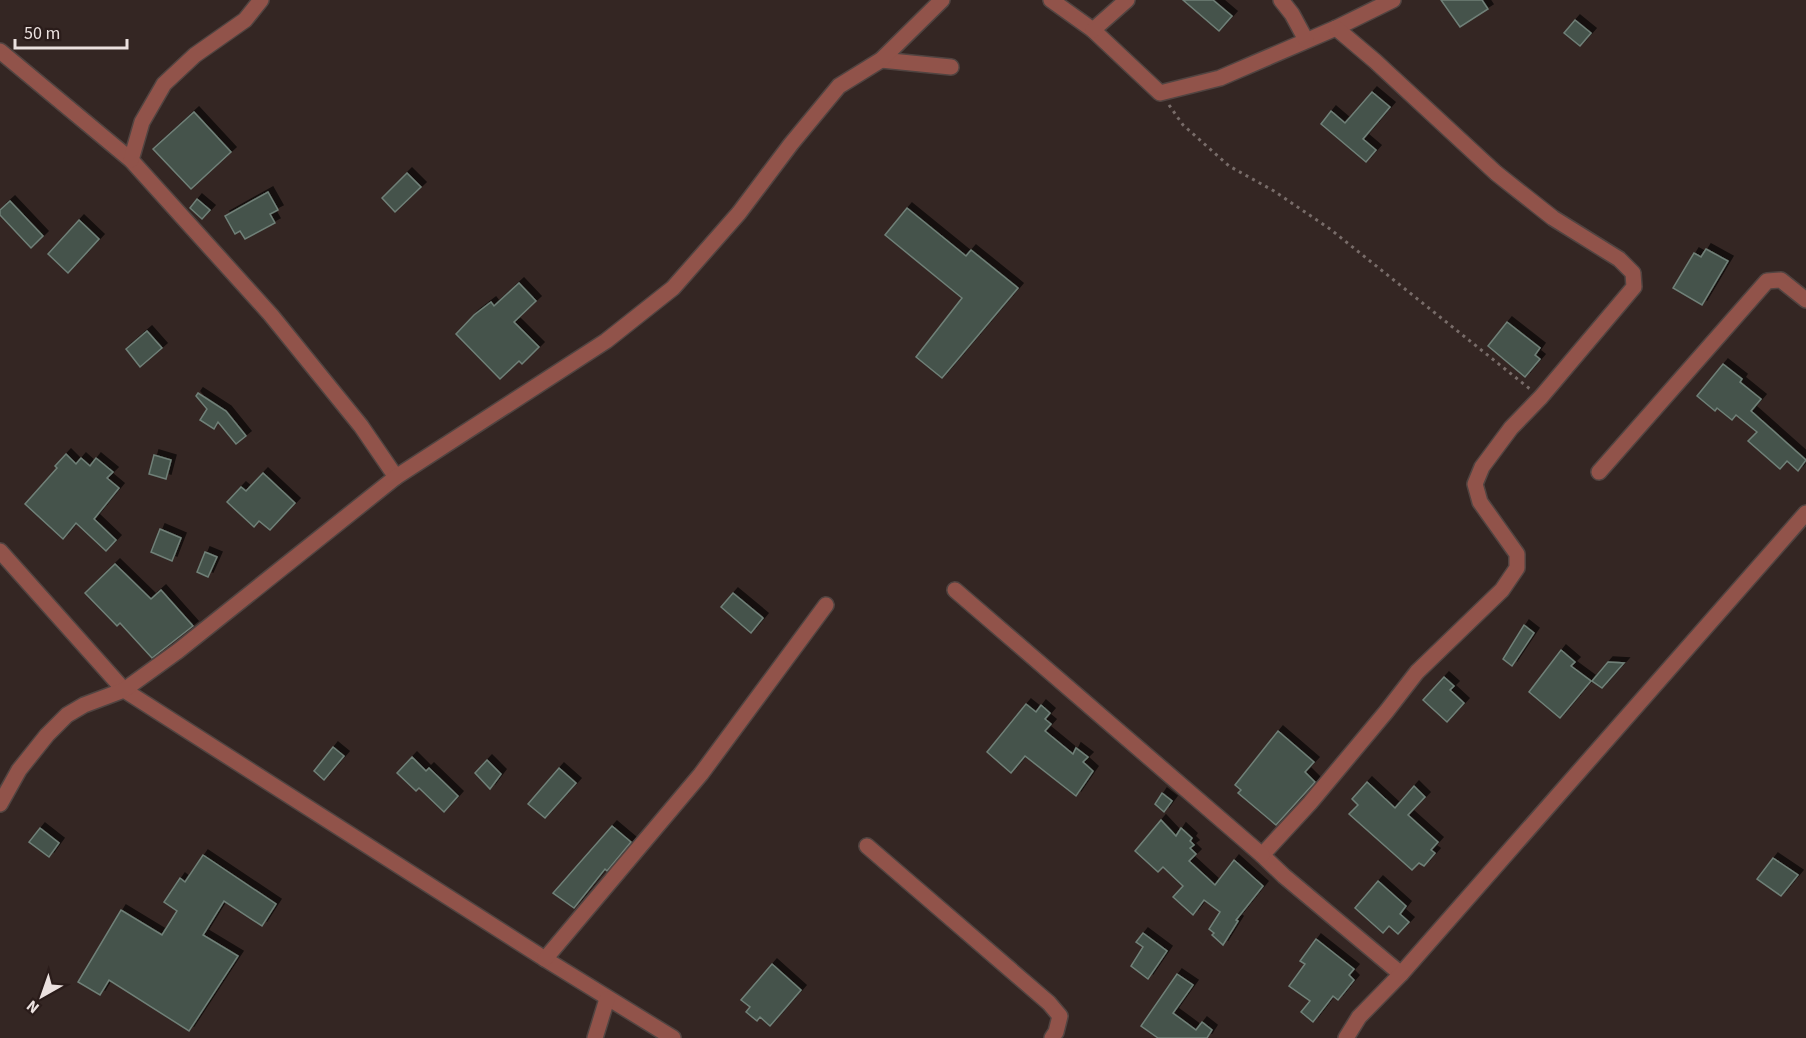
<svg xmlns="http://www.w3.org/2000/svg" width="1806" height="1038" viewBox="0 0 1806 1038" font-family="'Source Sans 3',sans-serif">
	<defs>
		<filter id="shadow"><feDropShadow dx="5" dy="-5" stdDeviation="0" flood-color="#0009"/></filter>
	</defs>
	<rect width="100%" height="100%" fill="#342623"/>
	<g fill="#44534b" stroke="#708078" stroke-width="1.5" filter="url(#shadow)">
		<polygon points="1183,0 1213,0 1232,16 1219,31"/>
		<polygon points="1441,0 1482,0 1488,9 1460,27"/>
		<polygon points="1575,20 1591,33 1580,46 1564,33"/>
		<polygon points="1372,92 1390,107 1363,139 1376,150 1366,162 1321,124 1331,111 1345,123"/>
		<polygon points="194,112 231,152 191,189 153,149"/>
		<polygon points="407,173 421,187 395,212 382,198"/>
		<polygon points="268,192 278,210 270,214 275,223 245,239 240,231 235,234 225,216"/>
		<polygon points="197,199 210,210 202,219 190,208"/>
		<polygon points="10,201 43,236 31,248 0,215 0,210"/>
		<polygon points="907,208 966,256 971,250 1018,288 942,378 916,357 962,298 885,235"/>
		<polygon points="79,220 99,239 68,273 48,254"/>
		<polygon points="1706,249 1728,261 1702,305 1673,288 1694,253 1701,257"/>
		<polygon points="519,283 536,301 514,322 539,347 522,364 519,361 500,379 456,334 474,315 491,302 494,306"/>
		<polygon points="1507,322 1540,348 1535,355 1540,359 1525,377 1488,346"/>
		<polygon points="147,331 162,348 140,367 126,349"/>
		<polygon points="1723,364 1742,379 1740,382 1761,399 1751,411 1806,460 1798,471 1787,461 1780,469 1748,441 1757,432 1736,415 1732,420 1717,408 1715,411 1697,396"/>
		<polygon points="198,393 226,411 246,436 236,444 218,422 214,429 200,420 207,409 196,396"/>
		<polygon points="66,454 76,464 81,458 90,466 96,458 113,472 107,478 119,488 94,519 116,540 106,551 76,523 63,539 25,504 57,468 55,466"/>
		<polygon points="154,455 171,460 166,479 149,474"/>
		<polygon points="263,473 295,503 270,530 259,521 254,527 227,502 241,487 246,491"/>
		<polygon points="160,529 181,538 172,561 151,552"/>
		<polygon points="205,552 217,557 208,577 197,572"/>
		<polygon points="115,564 151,599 161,590 193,626 152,658 120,623 117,626 85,593"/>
		<polygon points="733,593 763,618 751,633 721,607"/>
		<polygon points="1524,625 1534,633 1512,666 1503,659"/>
		<polygon points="1561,650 1575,662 1571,666 1591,681 1560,718 1529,692"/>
		<polygon points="1608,662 1624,663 1602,688 1592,681"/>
		<polygon points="1444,677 1454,686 1450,690 1464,703 1447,722 1423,700"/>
		<polygon points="1026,704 1036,712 1041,705 1050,713 1045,719 1051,724 1045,731 1073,754 1076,748 1088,757 1083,762 1093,771 1076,796 1025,756 1011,773 987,752"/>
		<polygon points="1278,731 1314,762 1305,772 1315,782 1276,825 1238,793 1241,790 1235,785"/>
		<polygon points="333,747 344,756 324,780 314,771"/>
		<polygon points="412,757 426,771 429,768 458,796 444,812 419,788 416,791 397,773"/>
		<polygon points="487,760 501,774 490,789 475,773"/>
		<polygon points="559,768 576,783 545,818 528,804"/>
		<polygon points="1367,782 1395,808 1414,786 1425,797 1408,815 1438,842 1431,850 1435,853 1424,866 1419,863 1412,870 1349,814 1358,805 1352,799"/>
		<polygon points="1162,793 1172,801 1164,812 1155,804"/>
		<polygon points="1161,820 1176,836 1181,828 1192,838 1190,841 1194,845 1190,848 1196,854 1189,861 1215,885 1234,860 1263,886 1236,920 1238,921 1223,945 1212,935 1214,933 1209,929 1220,912 1204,900 1193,915 1173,897 1183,886 1163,867 1158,872 1135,851"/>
		<polygon points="612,826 631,842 607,871 605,869 574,908 553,893"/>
		<polygon points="40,828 59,843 49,857 29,842"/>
		<polygon points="203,855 276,904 262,926 224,901 203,935 238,956 189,1031 109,980 100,995 78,982 121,910 162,935 177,911 164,902 180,878 185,882"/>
		<polygon points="1773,858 1798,875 1781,896 1757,879"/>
		<polygon points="1378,881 1406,906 1400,914 1409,922 1398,934 1389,926 1383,933 1355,908"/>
		<polygon points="1143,933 1167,951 1148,979 1131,966 1143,947 1136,942"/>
		<polygon points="1316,939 1354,969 1349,975 1354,980 1338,1000 1333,996 1313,1022 1301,1012 1310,1001 1289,986 1305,964 1300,961"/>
		<polygon points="772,964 801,990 770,1026 760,1017 757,1021 746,1012 750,1007 741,1000"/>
		<polygon points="1177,974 1193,985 1173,1013 1196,1030 1202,1022 1212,1030 1207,1038 1158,1038 1141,1026"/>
	</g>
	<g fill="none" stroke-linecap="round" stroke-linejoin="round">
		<g stroke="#514441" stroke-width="18">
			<g id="minor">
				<polyline points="1051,0 1093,30 1160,93 1220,78 1336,28 1393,0"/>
				<polyline points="1281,0 1292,14 1306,40"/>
				<polyline points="1336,28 1375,61 1496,173 1553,218 1619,259 1633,273 1634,287 1541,397 1511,428 1482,467 1475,484 1480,502 1517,554 1517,568 1502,590 1417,672 1386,712 1310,803 1262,855 1284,876 1401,974"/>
				<polyline points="1093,30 1127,0"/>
				<polyline points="0,51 131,160 271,315 361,426 396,477"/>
				<polyline points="881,60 951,67"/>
				<polyline points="131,160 142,122 164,84 195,55 245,20 261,0"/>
				<polyline points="1599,472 1767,281 1781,280 1806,300"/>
				<polyline points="0,551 124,690 545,959 673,1038"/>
				<polyline points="955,590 1262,855"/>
				<polyline points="0,804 19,770 47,735 67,715 84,705 124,690 178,651 396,477 606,341 673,288 739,213 791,144 839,86 881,60 942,0"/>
				<polyline points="867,846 1049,1003 1060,1016 1056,1032 1052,1038"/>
				<polyline points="545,959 701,774 826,605"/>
				<polyline points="595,1038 607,999"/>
				<polyline points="1346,1038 1359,1017 1401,974 1806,513"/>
			</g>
		</g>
		<polyline stroke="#786c69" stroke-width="3" stroke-dasharray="3 4.5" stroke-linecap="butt" points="1169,105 1183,125 1229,166 1274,191 1330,229 1530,389"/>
		<use href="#minor" stroke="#91534a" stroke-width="15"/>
	</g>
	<g transform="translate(42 996) rotate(220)" stroke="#2a1c1a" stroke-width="4.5" paint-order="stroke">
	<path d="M0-4.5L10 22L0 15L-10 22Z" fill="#ebe1df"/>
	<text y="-9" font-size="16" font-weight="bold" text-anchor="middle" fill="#ebe1df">N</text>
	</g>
	<path d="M15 39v9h112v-9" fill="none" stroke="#ebe1df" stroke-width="3"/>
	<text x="24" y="39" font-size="18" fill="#ebe1df" stroke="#2a1c1a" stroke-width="4.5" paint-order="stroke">50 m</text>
</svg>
